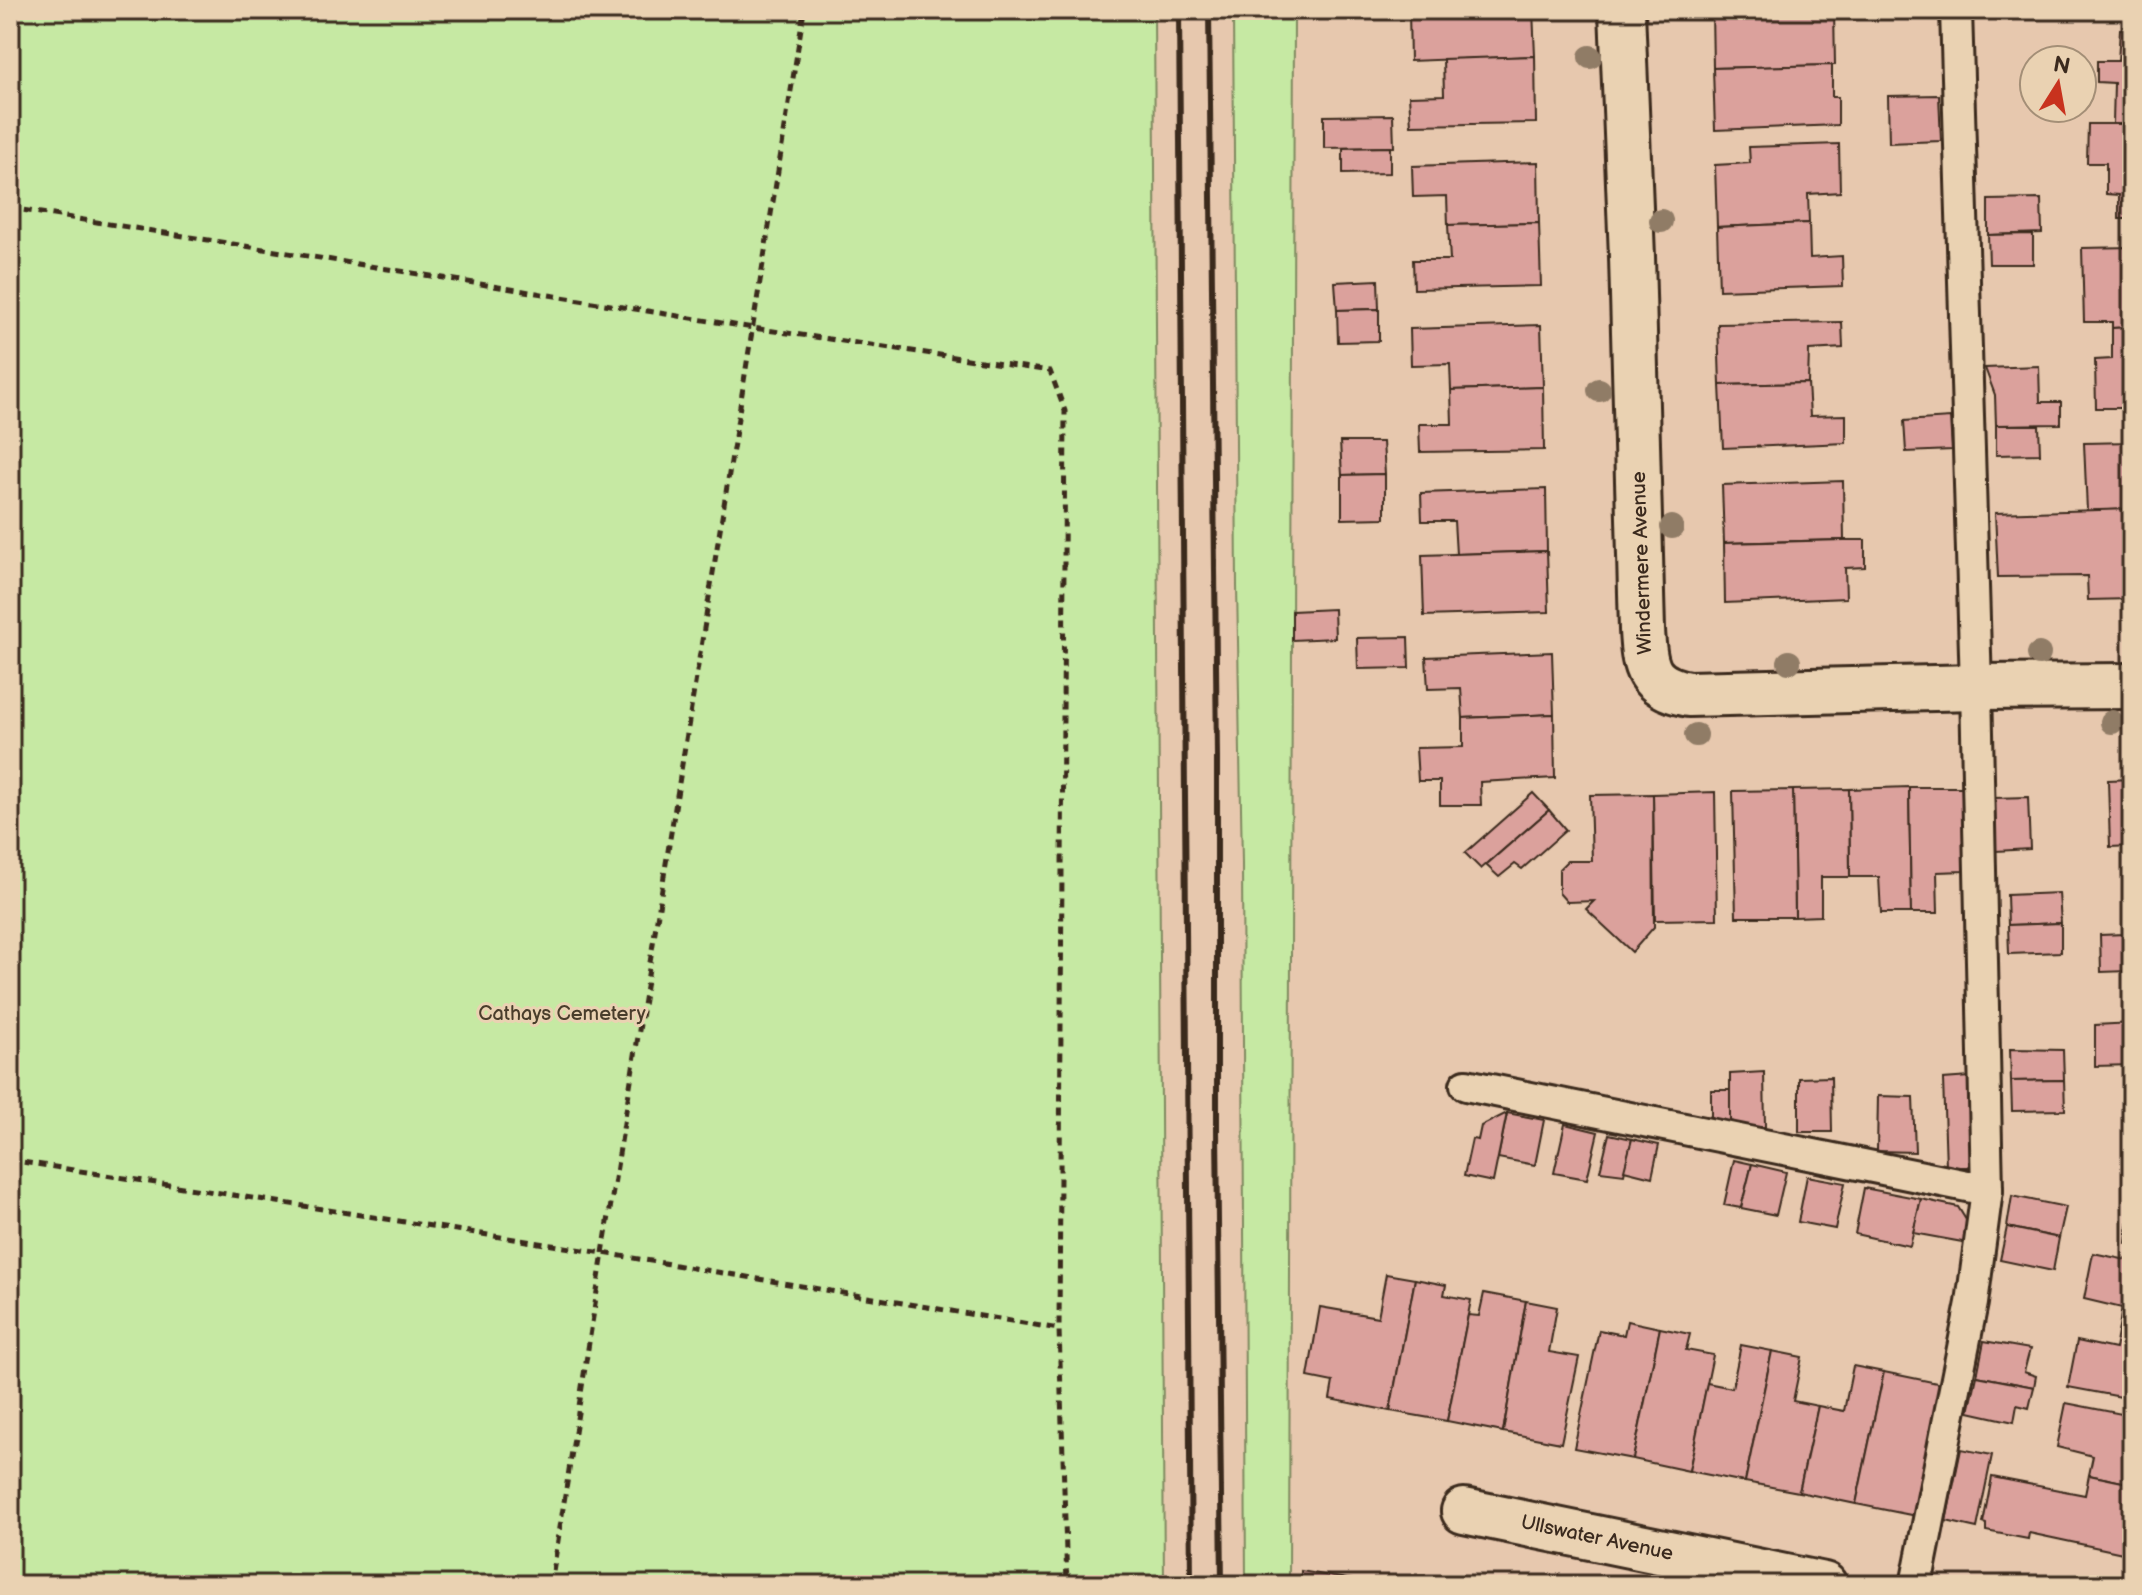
<svg xmlns="http://www.w3.org/2000/svg" width="2142" height="1595" viewBox="0 0 2142 1595" font-family="'Balsamiq Sans',sans-serif">
	<rect width="100%" height="100%" fill="#e7c8ae"/>
	<filter id="ink" filterUnits="userSpaceOnUse"><feTurbulence type="fractalNoise" baseFrequency=".0125" numOctaves="2"/><feDisplacementMap in="SourceGraphic" scale="16" xChannelSelector="R" yChannelSelector="G"/><feConvolveMatrix kernelMatrix="1 2 1 2 8 2 1 2 1" color-interpolation-filters="sRGB"/></filter>
	<g filter="url(#ink)">
		<g fill="#c6e9a3" stroke="#808a60" stroke-width="2">
			<polygon points="10,10 1154,10 1164,1585 10,1585"/>
			<polygon points="1233,10 1294,10 1289,1585 1246,1585 1242,864 1237,586"/>
		</g>
		<g fill="#dba19c" stroke="#3b2a1e" stroke-width="2">
			<polygon points="1409,10 1533,10 1535,56 1410,61"/>
			<polygon points="1712,10 1834,10 1835,65 1713,68"/>
			<polygon points="2120,29 2132,29 2132,124 2113,124 2114,83 2097,82 2097,61 2118,61"/>
			<polygon points="1535,56 1536,123 1411,125 1409,96 1444,95 1443,59"/>
			<polygon points="1832,65 1832,97 1838,97 1838,125 1715,130 1713,68"/>
			<polygon points="1939,95 1941,141 1889,143 1888,96"/>
			<polygon points="1393,115 1394,147 1324,148 1324,116"/>
			<polygon points="2088,124 2132,124 2132,219 2119,219 2119,195 2106,194 2106,163 2087,163"/>
			<polygon points="1839,144 1840,192 1808,194 1809,223 1717,227 1715,165 1750,163 1749,147"/>
			<polygon points="1390,147 1390,173 1343,174 1343,148"/>
			<polygon points="1538,162 1539,223 1448,225 1447,196 1413,197 1412,166"/>
			<polygon points="2041,199 2042,233 1988,235 1988,200"/>
			<polygon points="1539,223 1541,286 1414,289 1413,260 1450,260 1448,225"/>
			<polygon points="1809,223 1810,258 1842,256 1843,286 1719,290 1717,227"/>
			<polygon points="2033,234 2033,264 1989,264 1988,235"/>
			<polygon points="2132,247 2132,327 2112,328 2112,322 2084,322 2082,248"/>
			<polygon points="1378,280 1379,309 1337,310 1335,282"/>
			<polygon points="1379,309 1379,341 1338,342 1337,310"/>
			<polygon points="1842,322 1843,348 1809,350 1808,383 1720,385 1718,324"/>
			<polygon points="1541,325 1543,387 1451,390 1450,364 1411,365 1410,329"/>
			<polygon points="2132,327 2132,408 2096,408 2095,360 2112,359 2112,328"/>
			<polygon points="2039,366 2040,402 2061,402 2061,424 1996,425 1995,395 1985,368"/>
			<polygon points="1808,383 1810,416 1846,415 1846,443 1723,448 1720,385"/>
			<polygon points="1543,387 1544,450 1420,452 1419,424 1452,424 1451,390"/>
			<polygon points="1950,418 1952,450 1906,452 1904,421"/>
			<polygon points="1996,425 2039,425 2040,454 1996,455"/>
			<polygon points="1340,442 1383,442 1385,474 1342,475"/>
			<polygon points="2132,442 2132,509 2087,511 2084,443"/>
			<polygon points="1385,474 1385,518 1342,519 1342,475"/>
			<polygon points="1843,481 1844,540 1724,543 1722,485"/>
			<polygon points="1546,489 1547,551 1456,554 1454,521 1422,521 1421,493"/>
			<polygon points="2132,509 2132,599 2088,600 2087,576 1998,577 1995,513"/>
			<polygon points="1844,540 1865,540 1865,567 1845,568 1846,598 1725,603 1724,543"/>
			<polygon points="1547,551 1549,612 1424,616 1422,555"/>
			<polygon points="1334,609 1335,638 1292,640 1292,611"/>
			<polygon points="1408,637 1409,668 1358,669 1357,638"/>
			<polygon points="1552,652 1554,714 1463,718 1461,688 1428,689 1426,657"/>
			<polygon points="1554,714 1555,778 1480,782 1481,805 1440,805 1440,781 1418,781 1416,748 1463,747 1463,718"/>
			<polygon points="2132,779 2132,846 2110,847 2108,780"/>
			<polygon points="1909,787 1911,913 1881,913 1879,877 1850,877 1849,789"/>
			<polygon points="1909,787 1963,787 1965,871 1937,872 1938,913 1911,913"/>
			<polygon points="1849,789 1850,877 1821,877 1821,916 1795,917 1793,790"/>
			<polygon points="1793,790 1795,917 1736,917 1733,791"/>
			<polygon points="1715,792 1717,919 1655,920 1653,794"/>
			<polygon points="1533,793 1549,810 1481,869 1465,853"/>
			<polygon points="1653,794 1654,927 1632,952 1586,909 1594,901 1567,902 1559,893 1559,869 1567,861 1592,861 1590,795"/>
			<polygon points="2028,797 2030,849 1996,851 1994,798"/>
			<polygon points="1549,810 1566,830 1522,869 1515,864 1499,877 1486,865"/>
			<polygon points="2125,846 2132,846 2132,912 2127,913"/>
			<polygon points="2059,893 2061,923 2008,925 2007,895"/>
			<polygon points="2061,923 2061,952 2009,954 2008,925"/>
			<polygon points="2125,929 2132,929 2132,996 2129,996 2128,971 2101,972 2100,935 2125,934"/>
			<polygon points="2132,1023 2132,1065 2095,1066 2095,1025"/>
			<polygon points="2010,1049 2063,1050 2064,1080 2011,1081"/>
			<polygon points="1764,1072 1765,1127 1730,1127 1730,1074"/>
			<polygon points="1831,1077 1832,1132 1799,1132 1799,1078"/>
			<polygon points="1970,1077 1971,1167 1946,1167 1943,1079"/>
			<polygon points="2064,1080 2065,1110 2012,1111 2011,1081"/>
			<polygon points="1711,1090 1730,1090 1730,1127 1711,1124"/>
			<polygon points="1878,1096 1913,1097 1915,1152 1877,1151"/>
			<polygon points="1507,1113 1544,1120 1535,1165 1498,1158"/>
			<polygon points="1507,1113 1493,1182 1464,1176 1472,1139 1478,1140 1481,1126"/>
			<polygon points="1565,1124 1598,1132 1587,1179 1554,1173"/>
			<polygon points="2128,1127 2132,1127 2132,1163 2125,1163"/>
			<polygon points="1609,1134 1632,1139 1624,1174 1600,1171"/>
			<polygon points="1632,1139 1659,1145 1652,1177 1624,1170"/>
			<polygon points="1734,1160 1752,1164 1741,1208 1724,1205"/>
			<polygon points="1752,1164 1786,1172 1776,1215 1741,1208"/>
			<polygon points="1807,1176 1845,1183 1835,1229 1798,1222"/>
			<polygon points="2132,1186 2132,1243 2126,1243"/>
			<polygon points="1864,1188 1921,1199 1910,1246 1855,1234"/>
			<polygon points="2012,1196 2066,1207 2059,1238 2007,1227"/>
			<polygon points="1921,1199 1958,1207 1971,1228 1968,1243 1913,1233"/>
			<polygon points="2007,1227 2059,1238 2053,1271 2000,1260"/>
			<polygon points="2093,1253 2132,1261 2132,1330 2119,1327 2122,1308 2084,1299"/>
			<polygon points="1386,1274 1415,1279 1390,1411 1330,1399 1333,1382 1308,1377 1320,1307 1378,1317"/>
			<polygon points="1415,1279 1446,1285 1444,1295 1471,1300 1447,1421 1390,1411"/>
			<polygon points="1484,1293 1526,1301 1503,1432 1447,1421 1468,1315 1479,1316"/>
			<polygon points="1526,1301 1557,1307 1549,1352 1579,1357 1561,1443 1503,1432"/>
			<polygon points="1627,1321 1660,1328 1633,1459 1574,1448 1599,1330 1624,1335"/>
			<polygon points="2119,1327 2132,1330 2132,1399 2068,1387 2077,1341 2115,1349"/>
			<polygon points="1660,1328 1690,1334 1686,1350 1713,1355 1689,1471 1633,1459"/>
			<polygon points="1984,1341 2030,1349 2024,1372 2036,1376 2034,1387 1977,1376"/>
			<polygon points="1741,1345 1772,1351 1745,1482 1689,1471 1707,1383 1732,1388"/>
			<polygon points="1772,1351 1802,1357 1793,1401 1818,1406 1799,1492 1745,1482"/>
			<polygon points="1853,1366 1884,1372 1856,1504 1799,1492 1818,1406 1844,1411"/>
			<polygon points="1884,1372 1942,1384 1916,1516 1856,1504"/>
			<polygon points="1977,1376 2034,1387 2029,1408 2017,1405 2014,1422 1969,1412"/>
			<polygon points="2066,1403 2132,1416 2132,1484 2089,1475 2093,1456 2057,1447"/>
			<polygon points="1961,1449 1992,1455 1977,1528 1946,1521"/>
			<polygon points="2089,1475 2132,1484 2132,1555 2029,1533 2028,1539 1986,1531 1986,1524 1983,1523 1992,1477 2085,1495"/>
			<polygon points="1301,1571 1365,1582 1365,1585 1301,1585"/>
		</g>
		<g fill="none" stroke-linecap="round" stroke-linejoin="round">
			<g stroke="#3b2a1e" stroke-width="36">
				<g id="lane">
					<polyline points="1466,1085 1987,1190"/>
					<polyline points="1916,1585 1972,1303 1987,1190 1976,687 1956,10"/>
				</g>
			</g>
			<g stroke="#3b2a1e" stroke-width="50">
				<g id="street">
					<path d="M1622,10L1632,257L1642,630C1644,668 1647,686 1688,694L1976,687L2132,686"/>
					<polyline points="1464,1511 1824,1585"/>
				</g>
			</g>
			<g stroke="#3b2a1e" stroke-width="5" stroke-dasharray="8 6" stroke-linecap="butt">
				<polyline points="10,208 753,328 1050,371 1065,411 1059,1329 1067,1585"/>
				<polyline points="10,1160 603,1253 1059,1329"/>
				<polyline points="551,1585 603,1253 804,10"/>
			</g>
			<use href="#lane" stroke="#ead2b2" stroke-width="30"/>
			<use href="#street" stroke="#ead2b2" stroke-width="44"/>
			<g stroke="#3b2a1e" stroke-width="6">
				<polyline points="1179,10 1191,1585"/>
				<polyline points="1209,10 1217,757 1217,1130 1222,1585"/>
			</g>
		</g>
		<g fill="#907c66">
			<circle cx="1590" cy="57" r="12"/>
			<circle cx="1661" cy="221" r="12"/>
			<circle cx="1599" cy="390" r="12"/>
			<circle cx="1672" cy="527" r="12"/>
			<circle cx="2039" cy="654" r="12"/>
			<circle cx="1789" cy="662" r="12"/>
			<circle cx="2112" cy="722" r="12"/>
			<circle cx="1696" cy="735" r="12"/>
		</g>
	</g>
	<g text-anchor="middle" dominant-baseline="central" stroke-width="6" stroke-linejoin="round" paint-order="stroke">
		<g font-size="20" fill="#3b2a1e" stroke="#ead2b2">
			<text transform="translate(1642 563) rotate(-92)">Windermere Avenue</text>
			<text transform="translate(1597 1538) rotate(12)">Ullswater Avenue</text>
		</g>
		<g font-size="20" fill="#493d2b" stroke="#ead2b2">
			<text x="562" y="1014">Cathays Cemetery</text>
		</g>
	</g>
	<rect width="2142" height="1595" fill="none" stroke="#ead2b2" stroke-width="40"/>
	<rect x="20" y="20" width="2102" height="1555" fill="none" stroke="#3b2a1e" stroke-width="3" filter="url(#ink)"/>
	<g transform="translate(2058 84) rotate(11)"><circle r="38" fill="#ead2b2" stroke="#a48f77" stroke-width="2"/>
	<path d="M0-6L14 30L0 20L-14 30Z" fill="#c8321e"/>
	<text y="-12" font-size="22" font-weight="bold" text-anchor="middle" fill="#3b2a1e">N</text>
	</g>
</svg>
